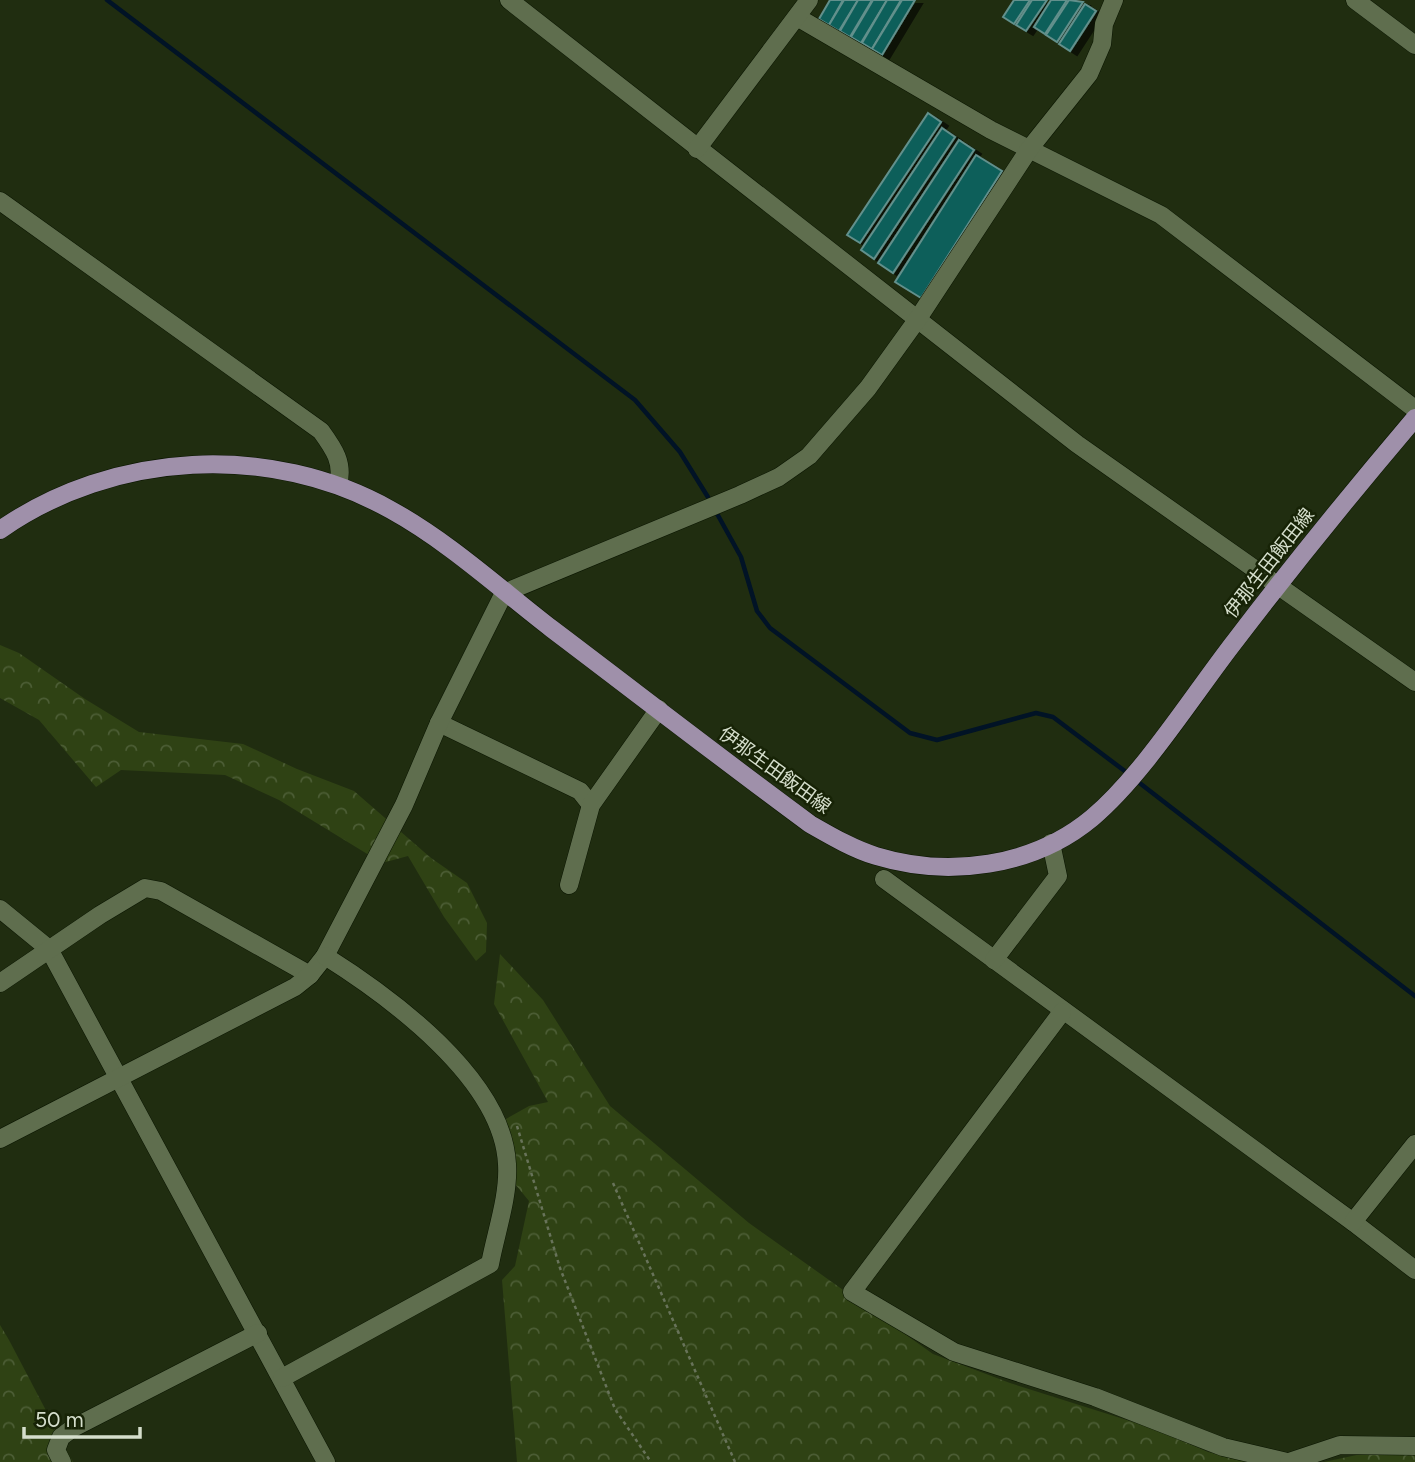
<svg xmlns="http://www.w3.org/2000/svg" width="1415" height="1462" viewBox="0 0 1415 1462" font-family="Figtree,'Noto Sans JP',sans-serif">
	<defs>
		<pattern id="forest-crowns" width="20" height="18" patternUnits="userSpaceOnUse" patternTransform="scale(1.75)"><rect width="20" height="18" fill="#2f4214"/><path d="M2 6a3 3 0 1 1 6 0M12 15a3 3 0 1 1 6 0" fill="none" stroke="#4c5d35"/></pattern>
		<filter id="shadow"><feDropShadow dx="7" dy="4" stdDeviation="0" flood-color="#0009"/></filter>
	</defs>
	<rect width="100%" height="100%" fill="#202d10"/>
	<g fill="url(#forest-crowns)">
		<polygon points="0,645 19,653 85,699 139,732 243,744 297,769 354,791 431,858 467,883 487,923 486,952 476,961 444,917 408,856 382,863 279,800 225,775 121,770 96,787 39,720 0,698"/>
		<polygon points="500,954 543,1000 610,1106 749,1223 933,1354 1010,1383 1152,1428 1208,1452 1247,1462 517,1462 502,1280 515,1266 529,1201 515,1184 504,1120 529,1106 548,1102 494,1004"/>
		<polygon points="0,1325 9,1340 73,1462 0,1462"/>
		<polygon points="1366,1453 1415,1453 1415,1462 1324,1462"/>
	</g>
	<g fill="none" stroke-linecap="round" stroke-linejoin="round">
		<g stroke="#011326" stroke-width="4.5">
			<polyline points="107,0 635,400 680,452 711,502"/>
			<polyline points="715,510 741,557 757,611 770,628 910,733 937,740 1036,713 1053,717 1130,775"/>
			<polyline points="1137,781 1415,996"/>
		</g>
	</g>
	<g fill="#115f5a" stroke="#62908c" stroke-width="2" filter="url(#shadow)">
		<polygon points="830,0 843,0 829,25 819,19"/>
		<polygon points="844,0 858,0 839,31 829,25"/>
		<polygon points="858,0 872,0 850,37 840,31"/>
		<polygon points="873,0 887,0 861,43 851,37"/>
		<polygon points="887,0 901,0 872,49 862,43"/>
		<polygon points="902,0 915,0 882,55 872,49"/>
		<polygon points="1014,0 1030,0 1014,24 1003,17"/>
		<polygon points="1032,0 1047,0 1026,31 1016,25"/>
		<polygon points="1051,0 1067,0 1045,34 1034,27"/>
		<polygon points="1069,0 1083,2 1057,42 1046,35"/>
		<polygon points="1085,4 1096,11 1070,51 1059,44"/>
		<polygon points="928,113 941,122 860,243 847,235"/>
		<polygon points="942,128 955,137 874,259 861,250"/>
		<polygon points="959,140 974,150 893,273 878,263"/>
		<polygon points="976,155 1002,171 921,298 895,282"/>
	</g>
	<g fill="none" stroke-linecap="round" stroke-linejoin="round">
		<g stroke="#0a1500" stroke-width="19">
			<g id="minor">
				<polyline points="509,0 1077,444 1415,682"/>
				<polyline points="1355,0 1415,45"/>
				<polyline points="797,17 991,130 1161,215 1415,409"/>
				<polyline points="697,149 809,0"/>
				<path d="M0,201L321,431C334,449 344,463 338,485"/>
				<polyline points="439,723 580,791 591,805"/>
				<polyline points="884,879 1353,1222 1415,1270"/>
				<polyline points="569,885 591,805 659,709"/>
				<polyline points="0,909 49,949 326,1462"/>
				<polyline points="994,960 1058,876 1051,843"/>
				<polyline points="0,983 100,915 145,888 161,891 310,975"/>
				<polyline points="1062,1012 852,1292 954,1352 1095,1397 1223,1447 1287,1462"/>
				<polyline points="0,1139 295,987 310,975 325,956 404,805 439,723 504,593 740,495 779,477 809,456 868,388 917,320 1030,148 1089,74 1102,44 1104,24 1114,0"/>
				<polyline points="1353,1222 1415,1144"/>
				<path d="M282,1378L490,1264C496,1232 509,1196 507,1164C503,1079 390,997 325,956"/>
				<polyline points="62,1462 56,1450 61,1437 73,1428 258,1333"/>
				<polyline points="1289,1462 1340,1445 1415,1446"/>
			</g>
		</g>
		<g stroke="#0a1500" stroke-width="19">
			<path id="major" d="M0,530C113,451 270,442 391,510C449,542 500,589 552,629C638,694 723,760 810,824C831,836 853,849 876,856C948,878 1033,867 1092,818C1143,775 1193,695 1235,641C1293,565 1353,491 1415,418"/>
		</g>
		<g stroke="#68735a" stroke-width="2.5" stroke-dasharray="3.5 3.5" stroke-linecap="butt">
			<polyline points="517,1126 560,1268 615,1409 651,1462"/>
			<polyline points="613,1183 735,1462"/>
		</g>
		<use href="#minor" stroke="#5f6e4e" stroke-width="18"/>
		<use href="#major" stroke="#9f90aa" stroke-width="18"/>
	</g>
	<g text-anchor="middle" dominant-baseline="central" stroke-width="5" stroke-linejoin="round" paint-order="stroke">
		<g font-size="19" fill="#d5decc" stroke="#172306">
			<text transform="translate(1269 563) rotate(-52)">伊那生田飯田線</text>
			<text transform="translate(775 770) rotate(36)">伊那生田飯田線</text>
		</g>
	</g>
	<path d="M24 1427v10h116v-10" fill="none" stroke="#d5decc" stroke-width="3.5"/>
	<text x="35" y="1427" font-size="21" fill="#d5decc" stroke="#172306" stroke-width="5" paint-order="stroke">50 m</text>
</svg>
